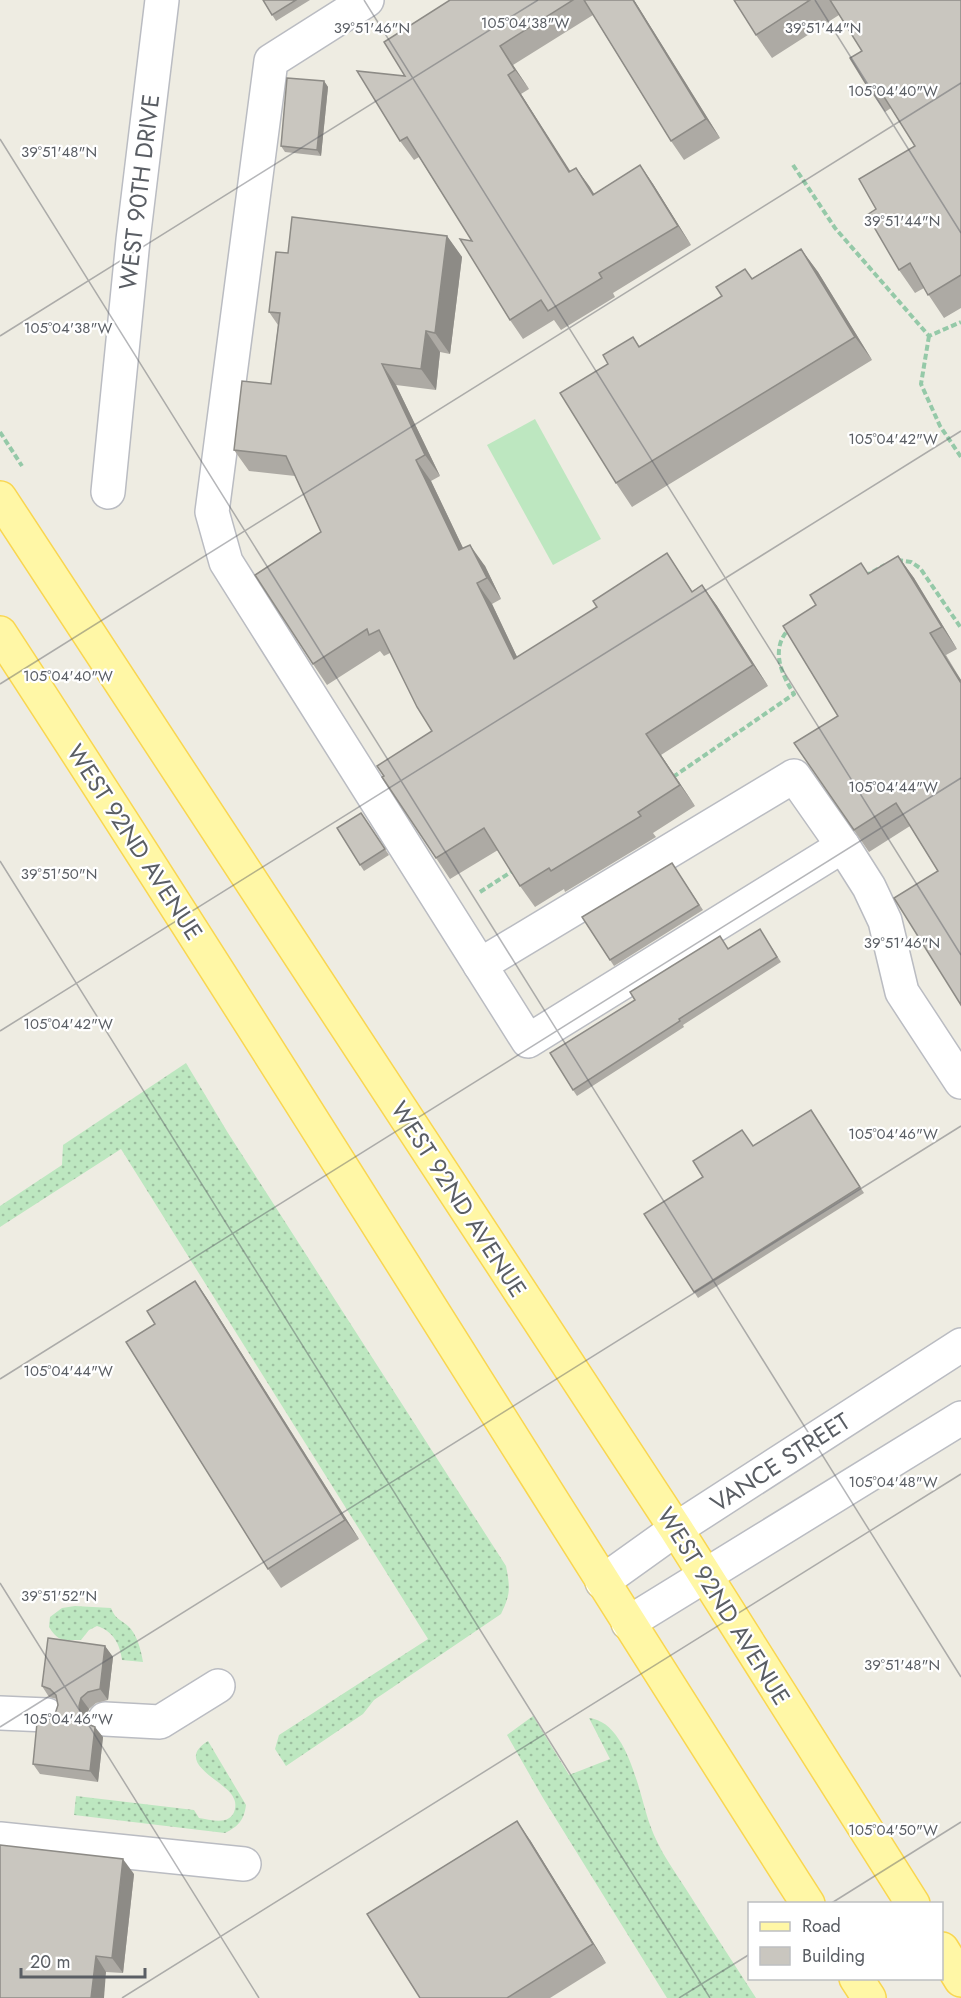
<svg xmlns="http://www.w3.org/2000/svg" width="961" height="1998" viewBox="0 0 961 1998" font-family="Jost,sans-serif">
	<defs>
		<pattern id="grass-dots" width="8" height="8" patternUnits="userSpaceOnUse" patternTransform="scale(1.5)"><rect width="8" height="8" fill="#bde7c0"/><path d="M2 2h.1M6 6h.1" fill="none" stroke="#9dbea0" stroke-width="1.8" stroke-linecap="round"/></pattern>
	</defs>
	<rect width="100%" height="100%" fill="#eeece2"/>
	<g fill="url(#grass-dots)">
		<path d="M186,1063L228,1133L506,1566C510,1587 511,1594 501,1614L374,1700L363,1714L286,1766L275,1749L279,1735L428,1639L121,1149L0,1227V1206L62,1165L63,1145Z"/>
		<path d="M75,1606L111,1608C116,1620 119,1618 128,1626C137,1634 141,1650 143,1662L122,1660C120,1644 113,1631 97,1626L89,1630L81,1640C64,1640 59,1643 49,1627L50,1617L62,1608Z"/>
		<path d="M533,1716L569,1775L610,1759L589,1718C628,1722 639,1794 650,1825C659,1851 676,1873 691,1897C712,1930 734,1964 756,1998H667L543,1798L507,1735Z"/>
		<path d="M208,1741L246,1805C244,1820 239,1826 225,1833L74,1815L76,1796L194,1810L199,1818C212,1820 231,1826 235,1809C236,1803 235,1800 232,1795C221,1779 174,1762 208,1741Z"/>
	</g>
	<polygon fill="#bde7c0" points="535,419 601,539 553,565 487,445"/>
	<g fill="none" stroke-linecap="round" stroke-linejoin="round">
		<g stroke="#babcc2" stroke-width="36">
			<g id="minor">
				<polyline points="367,0 271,61 212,512 226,562 528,1041 843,846 869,887 885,921 902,992 961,1082"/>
				<polyline points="108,492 133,240 162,0"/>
				<polyline points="480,965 794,776 843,846"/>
				<polyline points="602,1582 676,1529 961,1345"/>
				<polyline points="628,1623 961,1418"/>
				<polyline points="0,1713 47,1715"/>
				<polyline points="105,1719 160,1722 218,1686"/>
				<polyline points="0,1839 244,1864"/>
			</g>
		</g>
		<g stroke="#f9d650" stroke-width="36">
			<g id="major">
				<polyline points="0,498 676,1529 913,1904"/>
				<path d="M0,633C274,1053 537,1481 808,1904"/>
				<polyline points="942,1949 961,1980"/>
				<polyline points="856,1978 869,1998"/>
			</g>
		</g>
		<g stroke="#95c9a8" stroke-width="4" stroke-dasharray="6 3" stroke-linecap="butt">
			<polyline points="793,165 835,228 929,336 961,322"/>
			<polyline points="929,336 921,384 940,426 961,457"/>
			<polyline points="0,432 22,466"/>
			<polyline points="897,560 911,562 920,568 961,628"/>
			<polyline points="865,576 885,565"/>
			<path d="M673,777L794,694C782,675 770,650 788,630"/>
			<polyline points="480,892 514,870"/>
		</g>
		<use href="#minor" stroke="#fff" stroke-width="33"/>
		<use href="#major" stroke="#fff7a6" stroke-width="33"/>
	</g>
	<g fill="#adaaa4">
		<polygon points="263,0 310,0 276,21"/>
		<polygon points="450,0 634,0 720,138 684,160 671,141 593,15 513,65 529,89 521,94 570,172 576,168 594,194 640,165 653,184 691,245 613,293 615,297 561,330 554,320 523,339 510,320 472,241 419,157 414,160 400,141 405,76"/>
		<polygon points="734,0 961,0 961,308 944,318 924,288 915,293 899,270 876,209 915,146 891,108 885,112 869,89 862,51 839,15 772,58 756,35"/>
		<polygon points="324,81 328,87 321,156 285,152 281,146"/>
		<polygon points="447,236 462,257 450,354 440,352 436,390 396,385 440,476 431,481 463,548 485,566 501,599 492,604 517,657 597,607 667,553 692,591 702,585 717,606 768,686 661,755 695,806 653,833 656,837 565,892 564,889 535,907 520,886 498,850 450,879 436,858 432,731 390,653 384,656 380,651 327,685 313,664 321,532 295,476 249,471 234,450 271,384 278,325 269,312 288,253"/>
		<polygon points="801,249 818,272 872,360 632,507 616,483 608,364 633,337 639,346"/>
		<polygon points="898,556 914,578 957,649 946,655 961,680 961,1005 938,871 910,826 869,852 794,743 838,716 816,605"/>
		<polygon points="361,813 389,855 364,871 360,865"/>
		<polygon points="672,863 703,910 614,966 582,917"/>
		<polygon points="760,929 781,962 683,1025 684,1027 577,1096 573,1090 728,949"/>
		<polygon points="811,1110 864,1193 698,1298 644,1214"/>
		<polygon points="195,1281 208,1300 359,1539 281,1588 268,1569 155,1324"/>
		<polygon points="105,1646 113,1657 108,1700 96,1703 89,1709 86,1717 88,1724 103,1737 98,1782 40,1774 33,1764 48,1720 55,1714 58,1705 57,1699 49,1697 42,1686"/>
		<polygon points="530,1840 606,1963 550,1998 420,1998"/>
		<polygon points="134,1874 123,1973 106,1972 0,1998"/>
	</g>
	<g fill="#8d8b86">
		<polygon points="633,0 634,0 720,138 706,119"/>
		<polygon points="500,46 513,65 529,89 515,70"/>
		<polygon points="508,75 521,94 583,191 569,172"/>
		<polygon points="324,81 328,87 321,156 317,150"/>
		<polygon points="640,165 653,184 691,245 678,226"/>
		<polygon points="576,168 590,187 606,214 593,195"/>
		<polygon points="447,236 462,257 450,354 435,333"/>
		<polygon points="801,249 818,272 872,360 855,337"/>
		<polygon points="426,331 440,352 436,390 421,369"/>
		<polygon points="382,364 396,385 440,476 425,455"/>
		<polygon points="416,460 431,481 474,571 459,550"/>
		<polygon points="470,545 485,566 501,599 487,578"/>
		<polygon points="898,556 914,578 957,649 942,627"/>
		<polygon points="477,583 492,604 528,680 514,659"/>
		<polygon points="702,585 717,606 768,686 753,665"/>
		<polygon points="930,633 961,680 961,683"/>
		<polygon points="646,734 661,755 695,806 680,785"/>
		<polygon points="195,1281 208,1300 359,1539 345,1520"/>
		<polygon points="105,1646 113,1657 108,1700 100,1689"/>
		<polygon points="81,1698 89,1709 86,1717 89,1728 81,1717 79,1706"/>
		<polygon points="95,1727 103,1737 98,1782 90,1771"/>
		<polygon points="517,1821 530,1840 606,1963 593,1944"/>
		<polygon points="123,1859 134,1874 123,1973 112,1958"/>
		<polygon points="96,1956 106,1972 104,1998 91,1998"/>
	</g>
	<g fill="#c9c6bf" stroke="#8d8b86" stroke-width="1.5">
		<polygon points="263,0 296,0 272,15"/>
		<polygon points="450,0 573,0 500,46 515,70 508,75 569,172 576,168 593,195 640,165 678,226 599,273 602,278 548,311 541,300 510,320 460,239 472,241 407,137 400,141 357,71 405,76 384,42"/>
		<polygon points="584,0 633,0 706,119 671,141"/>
		<polygon points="734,0 810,0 756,35"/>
		<polygon points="830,0 961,0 961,275 928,295 910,263 899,270 867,215 876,209 859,179 915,146 876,84 869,89 850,58 862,51"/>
		<polygon points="287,78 324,81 317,150 281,146"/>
		<polygon points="292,217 447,236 435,333 426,331 421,369 382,364 425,455 416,460 459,550 470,545 487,578 477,583 514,659 597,607 593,601 667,553 692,592 702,585 753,665 646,734 680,785 638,812 641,816 551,871 549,868 520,886 484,828 436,858 382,777 384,776 377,766 432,731 417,707 379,630 369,635 367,629 313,664 255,575 321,532 286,456 234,450 242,381 271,384 280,313 269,312 276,252 288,253"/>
		<polygon points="801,249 855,337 616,483 560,393 608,364 603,355 633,337 639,347 722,296 716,287 745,269 752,279"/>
		<polygon points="898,556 942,627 930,633 961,683 961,1005 894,898 938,871 896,803 854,830 794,743 838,716 783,626 816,605 810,595 861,563 868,574"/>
		<polygon points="361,813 385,849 360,865 337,828"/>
		<polygon points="672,863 699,905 610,960 582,917"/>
		<polygon points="760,929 777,957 679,1019 680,1021 573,1090 550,1053 635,1000 630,992 720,936 728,949"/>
		<polygon points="811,1110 860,1187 694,1292 644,1214 703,1177 693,1161 742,1130 753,1146"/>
		<polygon points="195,1281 345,1520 268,1569 126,1342 155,1324 147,1311"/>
		<polygon points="48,1638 105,1646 100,1689 88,1692 81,1698 79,1706 81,1717 88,1724 95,1727 90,1771 33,1764 37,1723 48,1720 55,1714 58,1705 56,1695 50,1689 42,1686"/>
		<polygon points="517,1821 593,1944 507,1998 420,1998 367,1914"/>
		<polygon points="0,1845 123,1859 112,1958 96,1956 91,1998 0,1998"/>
	</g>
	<path fill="none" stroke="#5a5e64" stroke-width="1.5" stroke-opacity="0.45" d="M364,0L961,955M815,0L961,233M0,139L961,1677M0,336L538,0M0,684L961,83M0,861L710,1998M0,1031L961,431M0,1379L961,778M0,1583L259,1998M0,1727L961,1126M830,1904L961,1822M122,1998L961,1474M679,1998L750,1954"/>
	<g text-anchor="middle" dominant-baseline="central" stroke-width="4.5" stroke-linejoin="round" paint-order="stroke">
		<g font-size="24" fill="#5a5e64" stroke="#fff">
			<text transform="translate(139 192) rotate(-83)">WEST 90TH DRIVE</text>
			<text transform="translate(135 842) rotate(57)">WEST 92ND AVENUE</text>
			<text transform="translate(459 1199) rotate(57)">WEST 92ND AVENUE</text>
			<text transform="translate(780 1462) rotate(-33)">VANCE STREET</text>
			<text transform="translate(724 1606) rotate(58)">WEST 92ND AVENUE</text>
		</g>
	</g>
	<g font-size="15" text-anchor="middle" fill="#5a5e64" stroke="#fff" stroke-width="4.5" stroke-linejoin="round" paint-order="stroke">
		<text x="525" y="28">105°04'38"W</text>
		<text x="372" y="33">39°51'46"N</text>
		<text x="823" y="33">39°51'44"N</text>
		<text x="893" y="96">105°04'40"W</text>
		<text x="59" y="157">39°51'48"N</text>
		<text x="902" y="226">39°51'44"N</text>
		<text x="68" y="333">105°04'38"W</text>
		<text x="893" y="444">105°04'42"W</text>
		<text x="68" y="681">105°04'40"W</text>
		<text x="893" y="792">105°04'44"W</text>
		<text x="59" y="879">39°51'50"N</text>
		<text x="902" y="948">39°51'46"N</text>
		<text x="68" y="1029">105°04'42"W</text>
		<text x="893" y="1139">105°04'46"W</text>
		<text x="68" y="1376">105°04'44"W</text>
		<text x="893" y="1487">105°04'48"W</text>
		<text x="59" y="1601">39°51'52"N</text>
		<text x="902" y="1670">39°51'48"N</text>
		<text x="68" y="1724">105°04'46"W</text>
		<text x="893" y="1835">105°04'50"W</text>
	</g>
	<rect x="748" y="1902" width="195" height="78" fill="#ffffff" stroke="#bdbfc1" stroke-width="1.5"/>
	<rect x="760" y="1922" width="30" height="9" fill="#fff7a6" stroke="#bdbfc1" stroke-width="1.5"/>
	<text x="802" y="1932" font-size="18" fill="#5a5e64">Road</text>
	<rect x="760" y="1947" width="30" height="18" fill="#c9c6bf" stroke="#bdbfc1" stroke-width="1.5"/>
	<text x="802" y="1962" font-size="18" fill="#5a5e64">Building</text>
	<path d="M21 1968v9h124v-9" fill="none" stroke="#5a5e64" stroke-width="3"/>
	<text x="30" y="1968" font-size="18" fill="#5a5e64" stroke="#ffffff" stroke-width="4.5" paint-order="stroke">20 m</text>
</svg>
